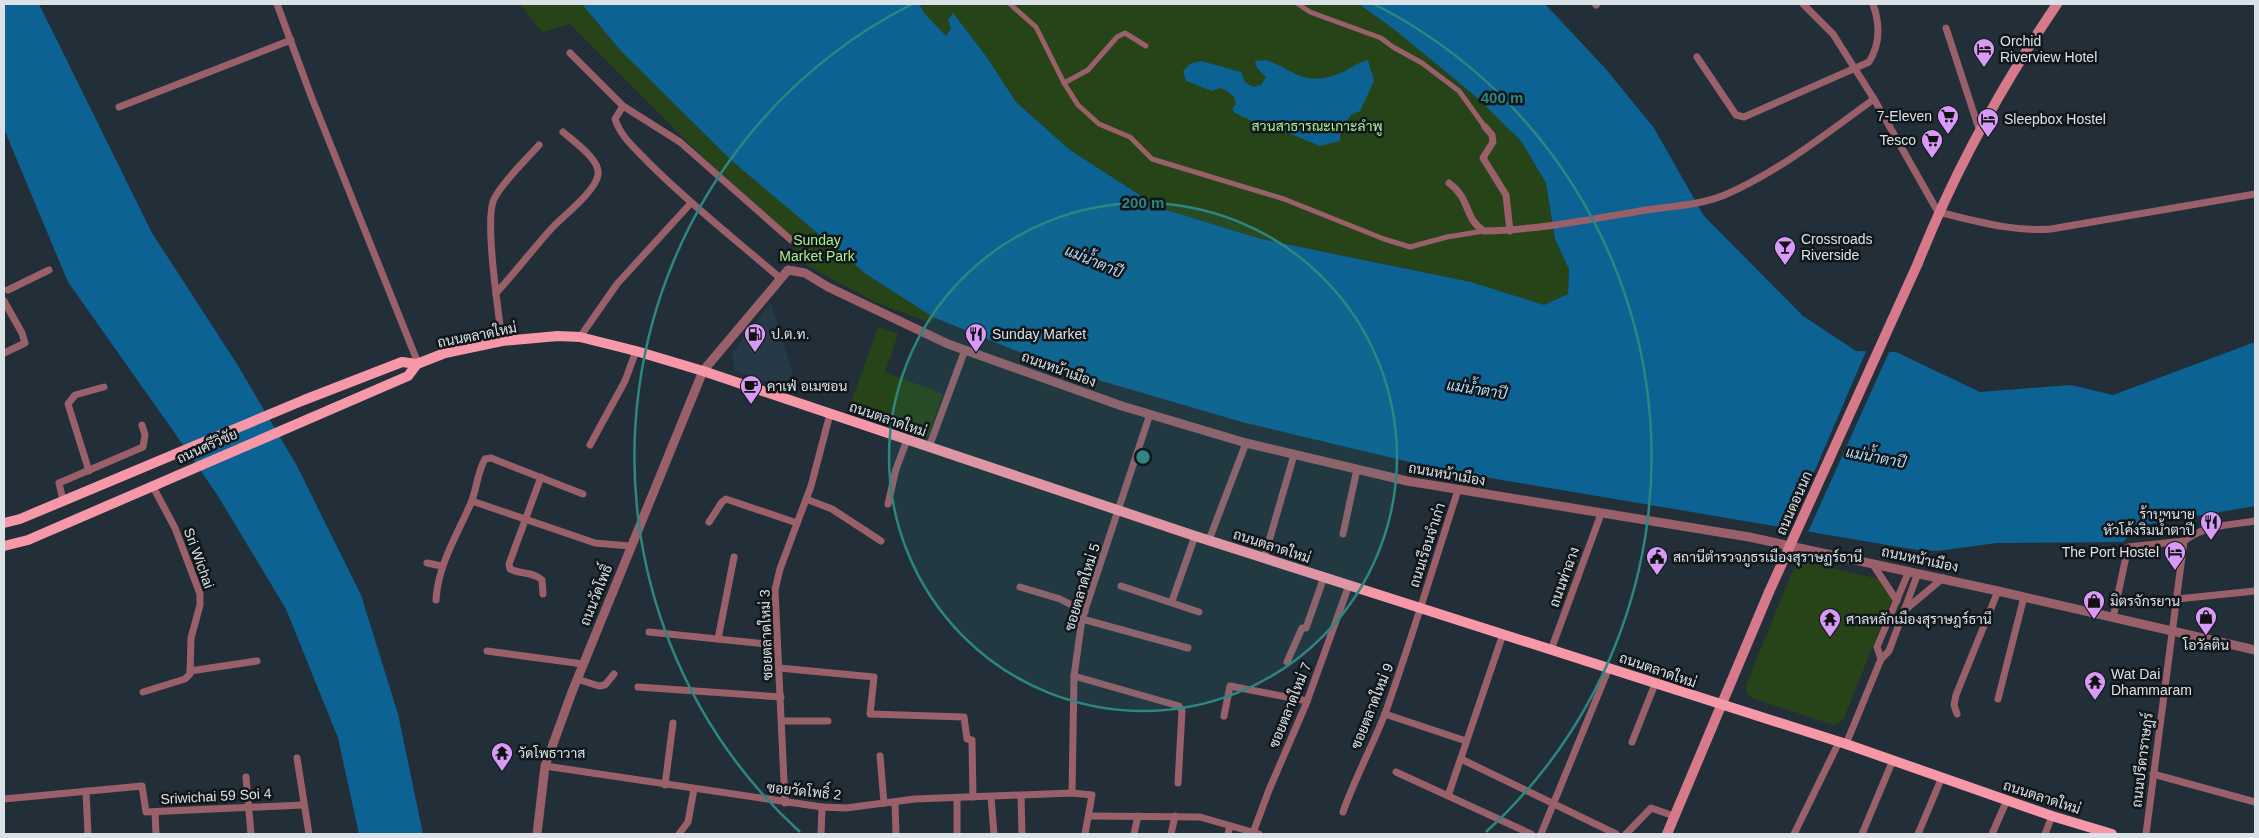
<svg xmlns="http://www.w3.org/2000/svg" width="2259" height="838" viewBox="0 0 2259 838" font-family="Helvetica,Sarabun,sans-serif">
	<rect width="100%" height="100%" fill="#222f38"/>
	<polygon fill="#253946" points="771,303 798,392 735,371 732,353"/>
	<g fill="#274419">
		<polygon points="520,4 593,4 939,312 931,323 875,302 790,256 797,242 700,154 570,24 542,32"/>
		<polygon points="919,4 1359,4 1395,30 1475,96 1521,141 1546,183 1555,239 1569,268 1568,294 1544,305 1471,282 1261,239 1160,208 1070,150 1016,102 986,56 953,13 951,28 946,36 925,14"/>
		<polygon points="878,327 898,334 885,372 943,394 928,438 849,408"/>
		<polygon points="1797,560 1879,579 1892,599 1843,720 1834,725 1752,698 1746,691 1746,685"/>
	</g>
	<g fill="#0b6293">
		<polygon points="4,4 39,4 152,233 237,364 297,466 361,595 398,714 423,834 359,834 338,738 286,609 218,496 174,432 68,282 4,129"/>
		<polygon points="582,4 919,4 925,14 946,36 951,28 948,20 953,13 986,56 1016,102 1070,150 1160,208 1261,239 1471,282 1544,305 1568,294 1569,269 1555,239 1546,183 1521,141 1475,96 1395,30 1359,4 1545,4 1605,68 1654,128 1704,216 1803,316 1856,351 1896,352 1980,392 2071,385 2113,395 2255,342 2255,506 2138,526 2123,542 1997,543 1937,551 1917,550 1443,470 1242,422 1064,370 933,317 866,274 731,160 621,51"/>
		<path d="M1266,60C1294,70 1303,86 1336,75C1347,71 1356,63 1368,60L1374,81L1360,111L1351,115L1347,121L1340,135V141L1320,146L1291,134L1271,130L1235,113L1232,109L1236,104L1234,97L1227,91L1220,88L1212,91L1186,81L1183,71L1190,64L1201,61L1241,72L1245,82L1253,87L1261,85L1266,77L1257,68L1255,61Z"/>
	</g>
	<polygon fill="#222f38" points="1867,349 1890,350 1807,534 1789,531"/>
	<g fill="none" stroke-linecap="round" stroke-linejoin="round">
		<g stroke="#99606a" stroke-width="5">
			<polyline points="1010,4 1036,27 1064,83 1078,105 1099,124 1130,137 1152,159 1284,199 1384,239 1410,247 1447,237 1484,231"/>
			<polyline points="1298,4 1310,12 1381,38 1393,47 1422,63 1459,91 1485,127"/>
			<polyline points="1064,83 1088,70 1117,37 1125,33 1146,46"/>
		</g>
		<g stroke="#99606a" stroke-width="7">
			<polyline points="277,4 311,96 418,363"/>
			<path d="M1803,4L1833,34L1874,99L1938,212C1976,221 2013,232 2051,229L2255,194"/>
			<polyline points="1596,5 1597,4"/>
			<polyline points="1946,28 1979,129"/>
			<path d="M570,53L623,106L615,119C621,138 637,150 650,164C691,205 736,240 780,278"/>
			<path d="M1697,57L1736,115L1744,117L1869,62C1881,43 1880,24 1873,4"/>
			<polyline points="623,106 680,142 791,240"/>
			<polyline points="119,107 291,40"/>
			<polyline points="1485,127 1492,135 1493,142 1483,158 1506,195 1510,231"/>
			<path d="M1449,183C1471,199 1464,219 1484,231C1538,230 1592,219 1646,210C1673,206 1702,205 1727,194C1781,170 1827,133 1874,99"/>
			<polyline points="8,290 49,270"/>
			<path d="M496,293C515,273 532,250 551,229C563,216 595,192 598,175C601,160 573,141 563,132"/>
			<polyline points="4,301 22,333 25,343 4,353"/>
			<polyline points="580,337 617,284 691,203"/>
			<path d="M502,341C499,315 484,219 494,199C503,181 526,160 539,145"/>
			<polyline points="590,445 625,381 636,351"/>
			<polyline points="929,447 965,350"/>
			<polyline points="89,471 68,404 75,395 104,387"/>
			<path d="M541,477L509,564L510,569C520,574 534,572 542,580L543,594"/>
			<polyline points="806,499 832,509 881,541"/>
			<polyline points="63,500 59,483 143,447 145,435 142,425"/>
			<polyline points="472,501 595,543 630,546"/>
			<polyline points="888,504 896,469 907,440"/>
			<polyline points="709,522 722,502 726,499 797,523"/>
			<polyline points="1343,534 1357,469"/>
			<polyline points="1209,540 1246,443"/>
			<path d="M2184,541C2204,525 2231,525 2255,521"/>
			<polyline points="1264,558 1294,455"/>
			<polyline points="427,563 442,566"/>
			<polyline points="1872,563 1897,601"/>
			<polyline points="1121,586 1199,612"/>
			<polyline points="1020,587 1060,599 1085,612"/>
			<polyline points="2177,599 2255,591"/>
			<path d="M436,600C438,565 457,535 471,503C477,488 477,473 485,459L491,458L583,494"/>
			<polyline points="1172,601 1195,536"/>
			<polyline points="1905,610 1943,578"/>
			<polyline points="2113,618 2128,547 2184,541"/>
			<polyline points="1082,619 1188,648"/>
			<polyline points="649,632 777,645"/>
			<polyline points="718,639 734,557"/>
			<polyline points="1551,650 1601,514"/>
			<polyline points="487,651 583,664"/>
			<polyline points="1881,659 1877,647 1909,571"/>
			<polyline points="1287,662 1302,628 1306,628 1324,577"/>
			<polyline points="779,668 874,677 870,714 964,717 967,739 972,740 973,797"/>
			<polyline points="190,671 257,661"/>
			<polyline points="1074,676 1179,706 1182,711 1178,783"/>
			<polyline points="577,679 599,686 605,685 614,674"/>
			<polyline points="638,687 781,697"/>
			<polyline points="143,692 185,679 190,674 191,638 200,605 200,594 175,528 152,485"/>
			<polyline points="1998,699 2024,597"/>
			<polyline points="1385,714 1466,741"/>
			<polyline points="1957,714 1954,705 1956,695 1998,591"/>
			<polyline points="1224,716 1230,686 1307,701"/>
			<polyline points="782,721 828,721"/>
			<polyline points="1632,742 1655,684"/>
			<polyline points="1846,744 1881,659 1889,651 1918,573"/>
			<polyline points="880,756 884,803"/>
			<polyline points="297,758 309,834"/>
			<polyline points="1461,759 1616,834"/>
			<polyline points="545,766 822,807 846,808 915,799 1072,793 1092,795 1085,834"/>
			<polyline points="1396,772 1531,834"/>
			<polyline points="2153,774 2255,802"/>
			<polyline points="246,777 251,834"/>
			<polyline points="665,785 673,723"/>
			<polyline points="86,791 88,834"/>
			<polyline points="1072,793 1074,676 1082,619 1150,414"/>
			<polyline points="1021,795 1022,834"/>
			<polyline points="1448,796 1503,634"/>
			<polyline points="991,797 994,834"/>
			<polyline points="957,798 957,834"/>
			<polyline points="4,799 142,786 146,812 303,805"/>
			<polyline points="895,802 896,834"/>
			<polyline points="785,803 775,590 780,569 811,486 830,414"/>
			<polyline points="155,812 156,834"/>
			<path d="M1343,812C1355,778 1373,745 1386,711C1412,638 1434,564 1458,490"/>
			<polyline points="1089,816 1200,817 1259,834"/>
			<polyline points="1253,833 1269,790 1306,704 1349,585"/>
			<polyline points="679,834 688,822 694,789"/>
			<polyline points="821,834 822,807"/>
			<polyline points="1134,834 1138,816"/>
			<polyline points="1171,834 1175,816"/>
			<polyline points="1228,834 1230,826"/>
			<polyline points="1541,834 1609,668"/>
			<polyline points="1626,834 1651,808 1674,816"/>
			<polyline points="1794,834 1839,742"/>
			<polyline points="1862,834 1893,760"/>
			<polyline points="1918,834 1942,777"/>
			<polyline points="1992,834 2007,800"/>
			<polyline points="2045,834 2052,816"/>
			<polyline points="2146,834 2184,541"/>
		</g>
		<polyline stroke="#99606a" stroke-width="9" points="537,834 545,766 572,692 703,371 788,270 805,273 828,287 948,344 1122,406 1246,443 1407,481 1749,537 1998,591 2255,650"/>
		<g stroke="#d67a8b" stroke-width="10">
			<path d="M1918,263C1954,172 2002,85 2057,4"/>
			<polyline points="1667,834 1769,592"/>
		</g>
		<g stroke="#f798a9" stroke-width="10">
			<polyline points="4,523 20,519 304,400 402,362 417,364 445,353 502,341 558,336 580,337 636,351 703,371 1195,536 1846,744 2052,816 2112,834"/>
			<polyline points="4,546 28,540 408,376 417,364"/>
		</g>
		<polyline stroke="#d67a8b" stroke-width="10" points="1769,592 1918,263"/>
	</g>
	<circle cx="1143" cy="457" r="254" fill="#2d8680" fill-opacity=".12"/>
	<g fill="none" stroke="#2d8680" stroke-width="2.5">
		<circle cx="1143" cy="457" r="254"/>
		<path d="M800 832A508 508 0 0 1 912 4M1374 4A508 508 0 0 1 1486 832"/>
	</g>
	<defs>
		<g id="hotel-pin" transform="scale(1.125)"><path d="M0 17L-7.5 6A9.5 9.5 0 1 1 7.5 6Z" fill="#d99af7" stroke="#10161a"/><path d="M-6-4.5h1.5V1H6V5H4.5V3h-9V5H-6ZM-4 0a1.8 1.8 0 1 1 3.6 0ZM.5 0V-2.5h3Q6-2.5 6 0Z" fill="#111"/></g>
		<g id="supermarket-pin" transform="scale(1.125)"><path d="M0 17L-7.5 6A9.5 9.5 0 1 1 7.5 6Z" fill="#d99af7" stroke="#10161a"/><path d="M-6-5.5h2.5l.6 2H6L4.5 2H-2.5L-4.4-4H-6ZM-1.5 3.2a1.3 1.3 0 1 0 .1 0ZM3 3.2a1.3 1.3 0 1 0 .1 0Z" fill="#111"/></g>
		<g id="bar-pin" transform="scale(1.125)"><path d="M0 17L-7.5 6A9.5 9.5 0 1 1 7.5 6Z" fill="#d99af7" stroke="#10161a"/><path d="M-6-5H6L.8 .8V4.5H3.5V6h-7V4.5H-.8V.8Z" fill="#111"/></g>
		<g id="fuel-pin" transform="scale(1.125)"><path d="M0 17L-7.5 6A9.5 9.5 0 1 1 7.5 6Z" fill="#d99af7" stroke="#10161a"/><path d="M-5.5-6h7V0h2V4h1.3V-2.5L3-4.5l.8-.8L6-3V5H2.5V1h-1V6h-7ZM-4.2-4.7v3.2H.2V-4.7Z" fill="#111"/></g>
		<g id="restaurant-pin" transform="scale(1.125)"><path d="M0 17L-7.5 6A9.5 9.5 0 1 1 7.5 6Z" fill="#d99af7" stroke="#10161a"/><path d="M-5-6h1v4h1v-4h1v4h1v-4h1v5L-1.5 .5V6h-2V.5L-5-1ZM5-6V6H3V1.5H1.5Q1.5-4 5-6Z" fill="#111"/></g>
		<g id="cafe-pin" transform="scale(1.125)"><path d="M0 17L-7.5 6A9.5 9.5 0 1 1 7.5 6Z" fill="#d99af7" stroke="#10161a"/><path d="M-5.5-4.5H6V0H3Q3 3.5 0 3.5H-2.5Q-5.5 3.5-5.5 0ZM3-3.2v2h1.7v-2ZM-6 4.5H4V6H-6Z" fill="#111"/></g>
		<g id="civic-pin" transform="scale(1.125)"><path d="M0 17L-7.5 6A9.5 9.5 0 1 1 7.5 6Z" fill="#d99af7" stroke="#10161a"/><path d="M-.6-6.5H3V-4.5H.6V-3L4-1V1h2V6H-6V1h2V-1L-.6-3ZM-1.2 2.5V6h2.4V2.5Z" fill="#111"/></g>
		<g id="shop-pin" transform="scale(1.125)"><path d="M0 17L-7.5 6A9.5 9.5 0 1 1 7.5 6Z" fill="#d99af7" stroke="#10161a"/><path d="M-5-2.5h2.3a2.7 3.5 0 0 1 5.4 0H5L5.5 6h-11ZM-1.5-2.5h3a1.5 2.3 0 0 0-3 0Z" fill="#111"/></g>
		<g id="temple-pin" transform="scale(1.125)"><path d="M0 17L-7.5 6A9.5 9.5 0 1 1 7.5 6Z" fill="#d99af7" stroke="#10161a"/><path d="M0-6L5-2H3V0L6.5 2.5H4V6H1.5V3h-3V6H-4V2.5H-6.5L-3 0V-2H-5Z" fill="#111"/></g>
	</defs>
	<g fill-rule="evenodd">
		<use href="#hotel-pin" x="1984" y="49"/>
		<use href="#supermarket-pin" x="1948" y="116"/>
		<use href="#hotel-pin" x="1988" y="119"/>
		<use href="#supermarket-pin" x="1932" y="140"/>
		<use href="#bar-pin" x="1785" y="247"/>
		<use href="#fuel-pin" x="755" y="334"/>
		<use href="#restaurant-pin" x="976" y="334"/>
		<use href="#cafe-pin" x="751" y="386"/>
		<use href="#restaurant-pin" x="2211" y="522"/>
		<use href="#hotel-pin" x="2175" y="552"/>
		<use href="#civic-pin" x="1657" y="557"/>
		<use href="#shop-pin" x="2094" y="601"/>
		<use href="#shop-pin" x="2206" y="617"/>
		<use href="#temple-pin" x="1830" y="619"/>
		<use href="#temple-pin" x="2095" y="682"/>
		<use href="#temple-pin" x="502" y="753"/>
	</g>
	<g text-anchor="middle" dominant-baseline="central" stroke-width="5" stroke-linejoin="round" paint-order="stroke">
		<g font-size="14" fill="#dae2e8" stroke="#10161a" text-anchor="start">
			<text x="2000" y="41">Orchid<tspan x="2000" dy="16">Riverview Hotel</tspan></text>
			<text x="1932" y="116" text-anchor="end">7-Eleven</text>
			<text x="2004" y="119">Sleepbox Hostel</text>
			<text x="1916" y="140" text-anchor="end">Tesco</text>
			<text x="1801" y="239">Crossroads<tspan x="1801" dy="16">Riverside</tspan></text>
			<text x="771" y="334">ป.ต.ท.</text>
			<text x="992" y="334">Sunday Market</text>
			<text x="767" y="386">คาเฟ่ อเมซอน</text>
			<text x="2195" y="514" text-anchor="end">ร้านทนาย<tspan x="2195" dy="16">หัวโค้งริมน้ำตาปี</tspan></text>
			<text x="2159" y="552" text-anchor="end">The Port Hostel</text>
			<text x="1673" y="557">สถานีตำรวจภูธรเมืองสุราษฏร์ธานี</text>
			<text x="2110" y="601">มิตรจักรยาน</text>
			<text x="1846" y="619">ศาลหลักเมืองสุราษฎร์ธานี</text>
			<text x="2206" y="645" text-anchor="middle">โอวัลติน</text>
			<text x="2111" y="674">Wat Dai<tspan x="2111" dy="16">Dhammaram</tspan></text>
			<text x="518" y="753">วัดโพธาวาส</text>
		</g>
		<g font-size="14" fill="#aeef92" stroke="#10161a">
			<text x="1317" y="126">สวนสาธารณะเกาะลำพู</text>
			<text x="817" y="240">Sunday<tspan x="817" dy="16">Market Park</tspan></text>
		</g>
		<g font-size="14" fill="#dae2e8" stroke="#10161a">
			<text transform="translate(477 335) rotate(-11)">ถนนตลาดใหม่</text>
			<text transform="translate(1059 369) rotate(20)">ถนนหน้าเมือง</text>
			<text transform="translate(888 419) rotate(19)">ถนนตลาดใหม่</text>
			<text transform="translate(207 446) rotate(-24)">ถนนศรีวิชัย</text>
			<text transform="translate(1447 474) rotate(10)">ถนนหน้าเมือง</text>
			<text transform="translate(1794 503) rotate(-66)">ถนนดอนนก</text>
			<text transform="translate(1427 545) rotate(-72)">ถนนเรือนจำเก่า</text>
			<text transform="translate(1272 546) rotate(18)">ถนนตลาดใหม่</text>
			<text transform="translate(199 558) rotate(70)">Sri Wichai</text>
			<text transform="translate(1920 559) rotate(12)">ถนนหน้าเมือง</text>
			<text transform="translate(1564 577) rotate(-70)">ถนนท่าฉาง</text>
			<text transform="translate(1082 587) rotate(-73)">ซอยตลาดใหม่ 5</text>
			<text transform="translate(596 595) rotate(-68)">ถนนวัดโพธิ์</text>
			<text transform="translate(766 635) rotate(-92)">ซอยตลาดใหม่ 3</text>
			<text transform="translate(1658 670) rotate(19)">ถนนตลาดใหม่</text>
			<text transform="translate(1290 705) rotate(-68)">ซอยตลาดใหม่ 7</text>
			<text transform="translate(1372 706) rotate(-68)">ซอยตลาดใหม่ 9</text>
			<text transform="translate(2142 760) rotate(-83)">ถนนปรีดาราษฎร์</text>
			<text transform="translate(804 791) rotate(6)">ซอยวัดโพธิ์ 2</text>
			<text transform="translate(216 796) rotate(-3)">Sriwichai 59 Soi 4</text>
			<text transform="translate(2042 797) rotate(18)">ถนนตลาดใหม่</text>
		</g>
		<g font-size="15" font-style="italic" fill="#b5d9f6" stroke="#10161a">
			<text transform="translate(1094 261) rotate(23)">แม่น้ำตาปี</text>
			<text transform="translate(1477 389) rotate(9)">แม่น้ำตาปี</text>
			<text transform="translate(1876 457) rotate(11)">แม่น้ำตาปี</text>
		</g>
	</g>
	<circle cx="1143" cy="457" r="8" fill="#2d8680" stroke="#10161a" stroke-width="2.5"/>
	<g font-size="15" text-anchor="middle" font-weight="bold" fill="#2d8680" stroke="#10161a" stroke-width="5" stroke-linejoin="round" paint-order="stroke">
		<text x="1502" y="103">400 m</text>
		<text x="1143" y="208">200 m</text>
	</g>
	<rect width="2259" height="838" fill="none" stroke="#dae2e8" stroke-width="10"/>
</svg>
